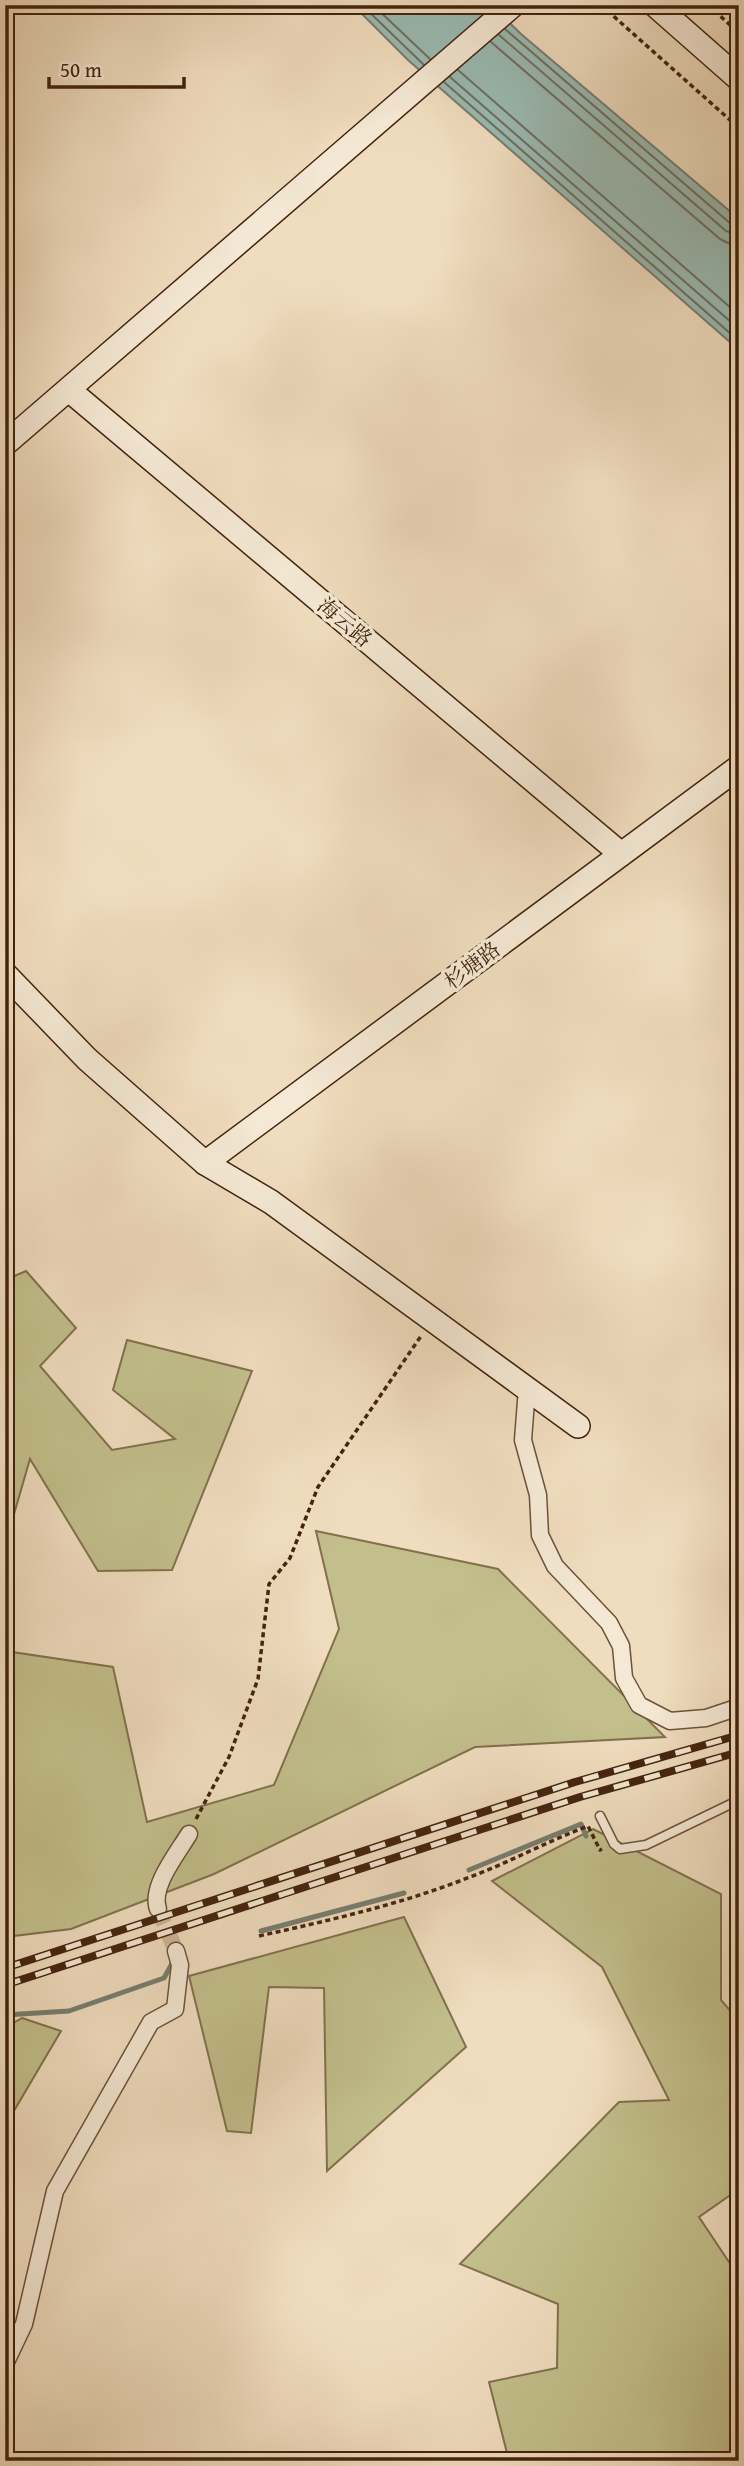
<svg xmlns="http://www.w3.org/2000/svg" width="744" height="2466" viewBox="0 0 744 2466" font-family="'Gentium Book Plus','Noto Serif SC',serif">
	<rect width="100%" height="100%" fill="#f0ddbf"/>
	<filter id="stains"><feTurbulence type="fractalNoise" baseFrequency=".00286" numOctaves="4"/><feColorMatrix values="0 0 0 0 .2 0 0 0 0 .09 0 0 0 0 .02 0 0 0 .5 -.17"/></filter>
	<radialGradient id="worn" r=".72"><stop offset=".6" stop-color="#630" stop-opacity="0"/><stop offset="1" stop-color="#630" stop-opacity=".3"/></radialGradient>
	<g fill="#c2bf8c" stroke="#82714c" stroke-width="2">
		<polygon points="26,1271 76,1328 40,1366 112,1450 175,1439 113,1390 127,1340 252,1371 172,1570 98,1571 30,1459 5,1545 5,1280"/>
		<polygon points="316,1531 498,1569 665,1737 475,1747 214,1874 71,1929 5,1937 5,1651 113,1667 147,1822 274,1785 339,1629"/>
		<polygon points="593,1829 721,1894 721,2000 739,2021 739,2189 699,2217 739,2277 739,2461 509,2461 489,2382 557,2368 558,2304 460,2264 619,2102 669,2100 602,1967 492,1881"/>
		<polygon points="404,1917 466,2047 327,2171 324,1988 269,1987 251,2133 227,2131 189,1976"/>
		<polygon points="22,2018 61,2031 5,2126 5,2028"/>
	</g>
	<polygon fill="#9abbb4" stroke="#777e71" stroke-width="2" points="353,5 491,5 521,34 739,219 739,350 408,60"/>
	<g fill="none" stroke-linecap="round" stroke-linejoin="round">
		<g stroke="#6e6f60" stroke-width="2">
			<polyline points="362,5 424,65"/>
			<polyline points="373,5 430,59"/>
			<polyline points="505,29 731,224 739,226"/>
			<polyline points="499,35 726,231 739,235"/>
			<polyline points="491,42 720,239 730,244 739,245"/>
			<polyline points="458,70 739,315"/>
			<polyline points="450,77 739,329"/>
			<polyline points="444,82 739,341"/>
		</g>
		<g stroke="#777e71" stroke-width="5">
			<polyline points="469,1870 581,1824 586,1836"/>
			<polyline points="261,1931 404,1893"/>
			<polyline points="5,2015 69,2011 164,1978 174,1960"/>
		</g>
		<polyline stroke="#cdb89b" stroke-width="16" stroke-dasharray="16 8" stroke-linecap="butt" points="158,1909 176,1951"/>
		<g stroke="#6e523a" stroke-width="11">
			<polyline id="lane" points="600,1816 614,1844 620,1849 646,1845 739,1800"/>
		</g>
		<g stroke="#6e523a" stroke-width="19">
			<g id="street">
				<polyline points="527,1388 523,1440 538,1495 540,1535 555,1566 609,1623 621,1646 624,1678 639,1705 670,1721 706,1718 739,1707"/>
				<path d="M158,1909C150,1887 177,1854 189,1834"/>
				<polyline points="5,2364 24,2324 55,2191 151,2022 175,2009 180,1965 176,1951"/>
			</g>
		</g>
		<g stroke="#43230d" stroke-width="26">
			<g id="secondary">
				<polyline points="655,5 739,79"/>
				<polyline points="69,390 621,854"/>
				<polyline points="5,444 513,5"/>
				<polyline points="5,974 87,1059 205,1163 271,1202 578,1426"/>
				<polyline points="205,1163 739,767"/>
			</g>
		</g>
		<g stroke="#43230d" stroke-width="3.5" stroke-dasharray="5 3.5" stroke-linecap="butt">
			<polyline points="601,5 739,128"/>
			<polyline points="708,5 739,33"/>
			<polyline points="196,1819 229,1757 258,1679 269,1584 290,1558 318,1487 421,1336"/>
			<path d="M259,1936C331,1920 402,1904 470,1877C510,1862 548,1841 588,1826L600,1850L602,1849"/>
		</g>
		<use href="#lane" stroke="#f5e9d5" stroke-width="8"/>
		<use href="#street" stroke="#f5e9d5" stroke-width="16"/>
		<use href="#secondary" stroke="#f5e9d5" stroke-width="23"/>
		<g stroke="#43230d" stroke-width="8">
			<g id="rail">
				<polyline points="5,1968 575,1782 739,1735"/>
				<polyline points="5,1985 580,1797 739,1752"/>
			</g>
		</g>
		<use href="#rail" stroke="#f5e9d5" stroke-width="5" stroke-dasharray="16" stroke-linecap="butt"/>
	</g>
	<g text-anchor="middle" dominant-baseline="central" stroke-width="7" stroke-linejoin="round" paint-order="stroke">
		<g font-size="21" fill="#43230d" stroke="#f5e9d5">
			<text transform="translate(345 622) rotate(40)">海云路</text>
			<text transform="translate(472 965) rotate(-37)">杉塘路</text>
		</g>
	</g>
	<rect width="744" height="2466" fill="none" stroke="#f0ddbf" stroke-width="28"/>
	<rect x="7" y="7" width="730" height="2452" fill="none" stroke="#43230d" stroke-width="3.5"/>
	<rect x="14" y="14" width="716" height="2438" fill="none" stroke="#43230d" stroke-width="2"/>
	<path d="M49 77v10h135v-10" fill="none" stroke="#43230d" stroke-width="3.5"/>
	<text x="60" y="77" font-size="21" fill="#43230d" stroke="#f5e9d5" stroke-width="5" paint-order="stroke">50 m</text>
	<rect width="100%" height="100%" filter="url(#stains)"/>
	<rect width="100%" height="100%" fill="url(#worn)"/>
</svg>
